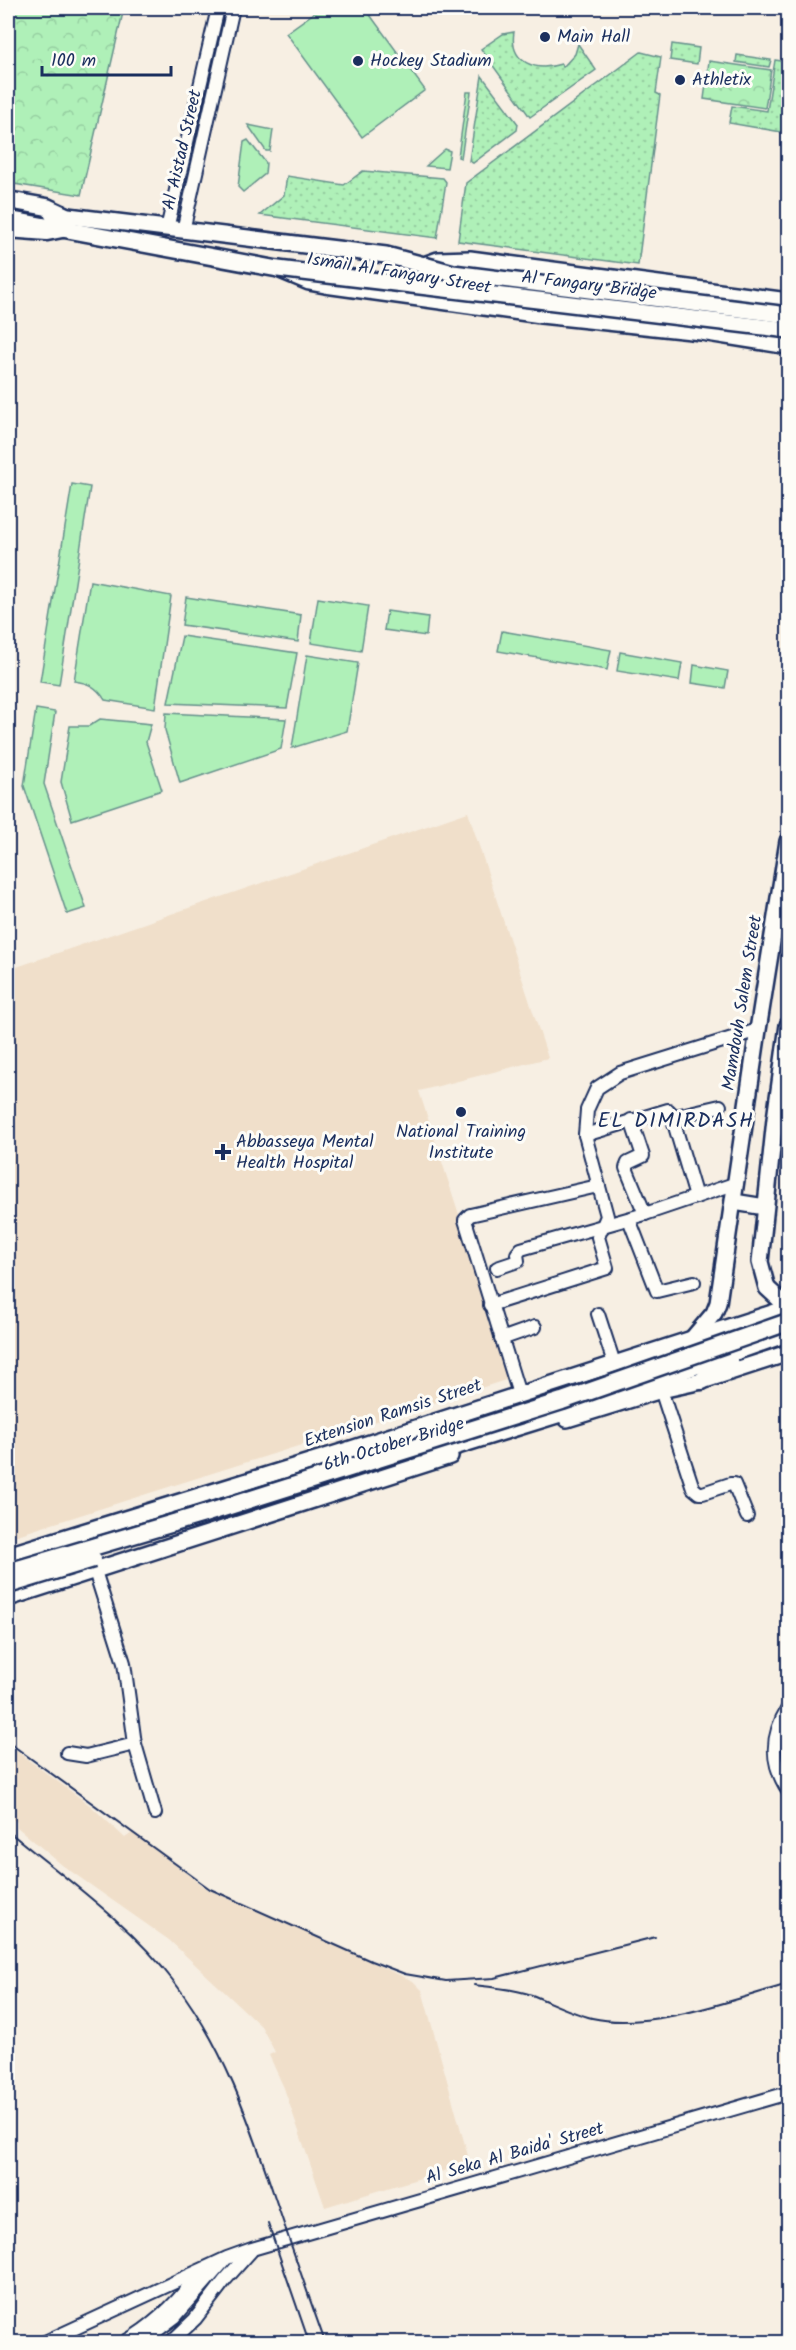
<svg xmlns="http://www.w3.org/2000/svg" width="796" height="2350" viewBox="0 0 796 2350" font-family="Kalam,sans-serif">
	<defs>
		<pattern id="park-crowns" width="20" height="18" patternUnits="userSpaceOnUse" patternTransform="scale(1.5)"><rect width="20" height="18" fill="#aff0b8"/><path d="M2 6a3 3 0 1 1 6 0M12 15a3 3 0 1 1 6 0" fill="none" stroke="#96cea1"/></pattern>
		<pattern id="garden-dots" width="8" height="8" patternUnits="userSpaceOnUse" patternTransform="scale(1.5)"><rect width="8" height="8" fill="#aff0b8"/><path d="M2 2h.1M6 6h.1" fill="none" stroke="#96cea1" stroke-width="1.8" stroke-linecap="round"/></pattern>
	</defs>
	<rect width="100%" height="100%" fill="#f7efe3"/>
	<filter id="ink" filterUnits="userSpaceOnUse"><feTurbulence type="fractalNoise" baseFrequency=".0167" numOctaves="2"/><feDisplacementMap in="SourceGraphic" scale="12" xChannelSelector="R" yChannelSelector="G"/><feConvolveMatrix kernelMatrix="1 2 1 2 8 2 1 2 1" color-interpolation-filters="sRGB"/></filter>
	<g filter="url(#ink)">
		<g fill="#f0dfca">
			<polygon points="468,812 548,1058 419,1091 512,1378 8,1538 8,970"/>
			<polygon points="8,1745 91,1806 125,1838 132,1833 207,1889 413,1981 422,1990 470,2163 325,2207 284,2088 269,2055 275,2052 261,2026 169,1940 62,1865 17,1827 17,1822 8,1817"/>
		</g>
		<g fill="#aff0b8" stroke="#65908b" stroke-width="1.5">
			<polygon points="321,8 365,8 425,90 362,137 286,33"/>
			<polygon points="467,92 471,92 461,158 458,157"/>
			<polygon points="248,125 273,130 270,151 266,151"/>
			<polygon points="248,140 266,163 265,174 243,192 238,187 244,142"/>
			<polygon points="445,149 450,151 447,168 426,166"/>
			<polygon points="72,484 90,487 59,685 40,682"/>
			<path d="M90,581L171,596L155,708L105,700C97,687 89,683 74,681Z"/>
			<polygon points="186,597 301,615 298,642 182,625"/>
			<polygon points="318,598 368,606 361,651 311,643"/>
			<polygon points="387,611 428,617 426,636 384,630"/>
			<polygon points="502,631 611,650 607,670 498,651"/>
			<polygon points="182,636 297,653 287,708 168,703"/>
			<polygon points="620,652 682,663 679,681 617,671"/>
			<polygon points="307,655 358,663 347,731 292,748"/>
			<polygon points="694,665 728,671 725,688 692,683"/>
			<polygon points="36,709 55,712 44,784 86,908 67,914 24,786"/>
			<polygon points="166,713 286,719 281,749 180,783 165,730"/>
			<polygon points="100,719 151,724 146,742 162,790 72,820 61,782 70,726 89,726"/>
		</g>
		<g fill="url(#park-crowns)" stroke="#65908b" stroke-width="1.5">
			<polygon points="8,8 124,8 81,195 8,183"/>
			<polygon points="709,61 771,70 765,108 704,99"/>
		</g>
		<g fill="url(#garden-dots)" stroke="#65908b" stroke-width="1.5">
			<path d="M514,32C509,63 536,72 561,64L563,67L575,54L578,44L596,70L530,117L481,49L503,34Z"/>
			<polygon points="672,44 699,48 697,64 670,60"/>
			<polygon points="641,52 661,57 656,93 660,95 638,265 458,241 466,183"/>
			<polygon points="737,55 771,60 769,67 736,62"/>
			<polygon points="775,60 788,62 788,133 729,123 732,106 767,111"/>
			<polygon points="482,76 518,124 517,130 473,163 469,161"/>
			<polygon points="363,171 443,178 446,182 437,238 260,215 284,195 287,176 344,185"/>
		</g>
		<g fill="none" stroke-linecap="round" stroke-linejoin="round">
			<g stroke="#1b2f5e" stroke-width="16">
				<g id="minor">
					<polyline points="167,229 218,8"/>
					<polyline points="183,231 233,8"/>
					<polyline points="672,1117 720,1106"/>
					<polyline points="631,1120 643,1156 628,1163 626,1168 645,1214"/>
					<polyline points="585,1135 668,1110 671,1113 696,1197"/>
					<polyline points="629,1219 657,1291 694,1282"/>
					<polyline points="497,1268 518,1261 517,1254 521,1249 645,1214 737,1183"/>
					<polyline points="490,1305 607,1268 598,1237 607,1216 585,1135 587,1110 597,1088 620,1073 758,1030"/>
					<polyline points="598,1314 614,1363"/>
					<polyline points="501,1339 535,1327"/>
					<polyline points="661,1390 693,1488 699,1493 703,1493 730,1484 734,1484 747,1516"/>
					<polyline points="519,1394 465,1220 470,1215 598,1186"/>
					<path d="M788,1708C771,1735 770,1763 788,1790"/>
					<polyline points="135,1744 155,1813"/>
					<polyline points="67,1753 86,1756 135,1744 124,1663 95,1571"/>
					<polyline points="45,2342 227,2258 252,2249 788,2093"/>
					<path d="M125,2342C156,2324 180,2301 200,2271"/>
					<polyline points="142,2342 175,2317 224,2261"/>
					<polyline points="171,2342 195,2319 225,2280 251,2251"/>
				</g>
			</g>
			<g stroke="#1b2f5e" stroke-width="20">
				<g id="major">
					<polyline points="52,214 386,255 424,265 438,260 470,259 788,301"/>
					<polyline points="8,219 278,269 309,282 325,285 541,315 701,332 788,346"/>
					<polyline points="788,1025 775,1119 760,1262 767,1288 779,1299 788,1302"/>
					<polyline points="734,1202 765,1207"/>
					<polyline points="692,1339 714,1313 718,1303 758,1030 788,841"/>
					<polyline points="567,1419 661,1390 702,1381 788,1353"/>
					<polyline points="8,1555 345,1451 788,1308"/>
					<polyline points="8,1598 450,1456"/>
				</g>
			</g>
			<g stroke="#1b2f5e" stroke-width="21">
				<g id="highway">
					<polyline points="8,200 47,207 64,215"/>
					<polyline points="8,229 47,232 62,229"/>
					<polyline points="702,1381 711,1372 731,1364"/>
					<polyline points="430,1454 565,1412 788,1333"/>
				</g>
			</g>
			<use href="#minor" stroke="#fdfcf7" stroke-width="12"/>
			<use href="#major" stroke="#fdfcf7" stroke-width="15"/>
			<use href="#highway" stroke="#fdfcf7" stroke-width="16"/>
			<g stroke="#1b2f5e" stroke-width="2">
				<polyline points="8,1742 210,1889 371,1961 405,1974 446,1981 494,1978 655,1937"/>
				<path d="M8,1831C66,1879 129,1923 175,1983C224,2047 248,2118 273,2192C290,2242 307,2292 325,2342"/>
				<path d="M474,1985C493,1987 515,1989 532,1995C552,2003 571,2013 592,2018C649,2031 732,2000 788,1984"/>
				<polyline points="268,2223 309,2342"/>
			</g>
			<g stroke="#1b2f5e" stroke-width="20" stroke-linecap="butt">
				<g id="major-bridge">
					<polyline points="424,265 453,273 788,315"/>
					<polyline points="278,269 788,330"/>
				</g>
			</g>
			<g stroke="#1b2f5e" stroke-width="21" stroke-linecap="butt">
				<g id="highway-bridge">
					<polyline points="8,1572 204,1514 562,1401 788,1322"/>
					<polyline points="8,1585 93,1559"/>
				</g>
			</g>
			<use href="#major-bridge" stroke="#fdfcf7" stroke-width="15"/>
			<use href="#highway-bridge" stroke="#fdfcf7" stroke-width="16"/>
		</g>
	</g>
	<g fill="#1b2f5e" stroke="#fdfcf7" stroke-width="2">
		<circle cx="545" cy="37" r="6"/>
		<circle cx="358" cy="61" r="6"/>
		<circle cx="680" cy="80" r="6"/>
		<circle cx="461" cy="1112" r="6"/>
		<path d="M220 1143h6v6h6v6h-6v6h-6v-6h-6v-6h6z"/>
	</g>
	<g text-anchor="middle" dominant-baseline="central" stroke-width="6" stroke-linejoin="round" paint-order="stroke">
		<g font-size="18" fill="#1b2f5e" stroke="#fdfcf7" text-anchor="start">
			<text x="557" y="37">Main Hall</text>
			<text x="370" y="61">Hockey Stadium</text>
			<text x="692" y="80">Athletix</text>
			<text x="461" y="1132" text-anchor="middle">National Training<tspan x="461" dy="21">Institute</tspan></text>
			<text x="236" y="1142">Abbasseya Mental<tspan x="236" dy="21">Health Hospital</tspan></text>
		</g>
		<g font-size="18" fill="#1b2f5e" stroke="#fdfcf7">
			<text transform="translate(183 150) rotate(-77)">Al Aistad Street</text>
			<text transform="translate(399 274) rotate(9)">Ismail Al Fangary Street</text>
			<text transform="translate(589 286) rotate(7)">Al Fangary Bridge</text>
			<text transform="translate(743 1003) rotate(-81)">Mamdouh Salem Street</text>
			<text transform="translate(393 1414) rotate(-18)">Extension Ramsis Street</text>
			<text transform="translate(394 1445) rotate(-17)">6th October Bridge</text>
			<text transform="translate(515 2154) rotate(-16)">Al Seka Al Baida' Street</text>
		</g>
		<g font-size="21" letter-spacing="1.5" fill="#1b2f5e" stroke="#fdfcf7">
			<text x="676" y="1121">EL DIMIRDASH</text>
		</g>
	</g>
	<rect width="796" height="2350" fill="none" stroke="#fdfcf7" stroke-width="30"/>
	<rect x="15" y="15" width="766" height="2320" fill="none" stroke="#1b2f5e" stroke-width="2" filter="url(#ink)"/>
	<path d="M42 66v9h129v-9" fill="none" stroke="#1b2f5e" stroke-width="3"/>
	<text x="51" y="66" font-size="18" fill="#1b2f5e" stroke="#fdfcf7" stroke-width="4.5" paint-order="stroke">100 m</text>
</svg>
